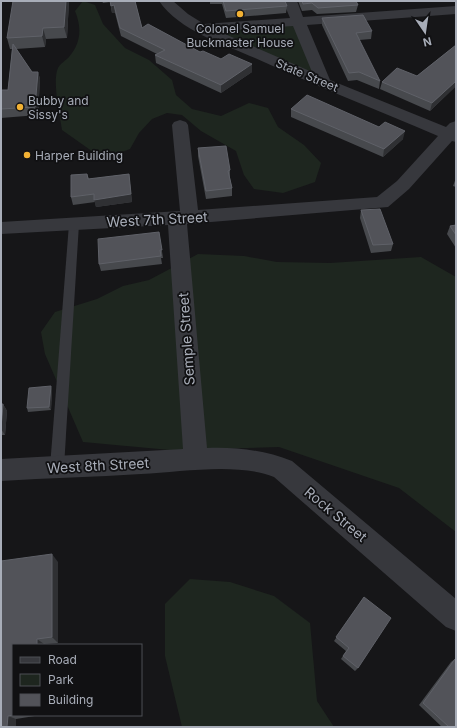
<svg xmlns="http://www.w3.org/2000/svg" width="457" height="728" viewBox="0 0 457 728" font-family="Inter,sans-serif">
	<rect width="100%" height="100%" fill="#161618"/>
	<g fill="#1e261f">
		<path d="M83,1L95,5L103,24L125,48L149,60L172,80L176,95L192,109L221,116L249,103L268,108L278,127L304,145L321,163L315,182L283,193L254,189L244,175L236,151L201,131L182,115L167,113L152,119L139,133L130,149L114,155L96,154L62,130C60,116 52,81 58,68C60,64 66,60 69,57C81,43 82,28 75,11Z"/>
		<polygon points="296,23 320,79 210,28"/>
		<polygon points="198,254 244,256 277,262 330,263 421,257 456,277 456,532 399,488 279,447 170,450 83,442 45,354 41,332 55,312 97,299 123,286 149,280"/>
		<polygon points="190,579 230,582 274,596 310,623 317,701 334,727 182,727 165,656 165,604"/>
	</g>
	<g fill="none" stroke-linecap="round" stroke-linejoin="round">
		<polygon fill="#37383d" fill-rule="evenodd" points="74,220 79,224 64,467 62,471 57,473 52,471 50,467 69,224"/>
		<path fill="#37383d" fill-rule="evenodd" d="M159,1H173L188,14L204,24L290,18L283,1H297L303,17L456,6V14L307,25L330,80L446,127L450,123L456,121V142L452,141L409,189L388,207L187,224L207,448C237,447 264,450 292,461L456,599V631L446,627L274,477C236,462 182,472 141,474C95,477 48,478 1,481V459L183,449L168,225L1,234V222L180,211L172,125L174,122L180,120L186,122L188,125L198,210L377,197L397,181L438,136C377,110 316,86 255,58C223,44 180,31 159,1ZM293,26L312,72L218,31Z"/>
	</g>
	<g fill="#47494d">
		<polygon points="69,1 67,38 46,39 45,47 16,49 32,72 38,72 40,79 38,115 1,118 1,90 8,90 12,49 10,49 7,38"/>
		<polygon points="102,1 135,1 142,28 200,52 252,72 221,93 156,63 155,55 157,54 121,36 115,13 112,13 110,2 103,3"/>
		<polygon points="210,1 285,1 287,6 286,13 226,18 222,4 210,4"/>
		<polygon points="298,1 356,1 358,5 356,12 317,14 312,10 302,11"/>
		<polygon points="322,18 372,31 371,39 359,40 380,81 379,89 357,80 348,81 322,25"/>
		<polygon points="456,45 456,86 430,111 380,89 382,82 417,76"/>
		<polygon points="291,109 403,139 383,157 291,117"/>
		<polygon points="198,148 230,170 230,178 232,188 232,196 206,199 198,156"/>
		<polygon points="87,174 89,179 129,174 132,202 96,207 95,202 73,205 71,197"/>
		<polygon points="456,178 456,187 453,186"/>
		<polygon points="361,210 393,244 391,251 371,253 360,218"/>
		<polygon points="456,225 456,248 447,234 450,226"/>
		<polygon points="159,232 163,258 161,258 162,264 101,271 99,264"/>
		<polygon points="52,389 51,410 28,412 27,408"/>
		<polygon points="1,404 3,404 7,411 5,435 1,435"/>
		<polygon points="58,562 58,643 44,644 13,715 41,715 16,719 1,727"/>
		<polygon points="364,597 358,668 355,671 341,659 346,651 334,641"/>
		<polygon points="455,659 456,727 442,727 419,705 451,662"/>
	</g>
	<g fill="#2f3033">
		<polygon points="66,1 69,1 67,38 64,27"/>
		<polygon points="114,5 115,13 112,13 111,6"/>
		<polygon points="43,28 46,39 45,47 42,36"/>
		<polygon points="252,64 252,72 221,93 221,85"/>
		<polygon points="38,72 40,79 38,115 35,107"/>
		<polygon points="456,81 456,86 430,111 432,103"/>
		<polygon points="405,131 403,139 383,157 384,149"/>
		<polygon points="129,174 132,202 96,207 94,200"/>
		<polygon points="51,386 52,389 51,410 49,407"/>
		<polygon points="3,404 7,411 5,435 1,429"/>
		<polygon points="52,554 58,562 58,643 52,637"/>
		<polygon points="37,639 44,644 44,645 37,645"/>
		<polygon points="8,716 16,719 16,727 7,727"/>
	</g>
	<g fill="#525359" stroke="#5f6168">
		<polygon points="13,1 66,1 64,27 43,28 42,36 7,38"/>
		<polygon points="110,1 135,1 142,28 148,24 200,52 203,51 221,59 229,54 252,64 221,85 155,55 165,50 120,28 114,5 111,6"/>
		<polygon points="223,1 285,1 287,6 226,11"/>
		<polygon points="302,1 356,1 358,5 318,8 312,3 303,4"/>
		<polygon points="363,15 372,31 356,33 380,81 359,72 349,73 322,18"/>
		<polygon points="13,44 32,72 38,72 35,107 1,109 1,90 8,90"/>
		<polygon points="456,45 456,81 432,103 382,82 397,68 417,76"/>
		<polygon points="307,95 379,127 385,122 405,131 384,149 291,109"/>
		<polygon points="226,146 230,170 228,171 232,188 206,191 198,148"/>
		<polygon points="87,174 88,179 129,174 131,194 94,200 94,194 71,197 71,175"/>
		<polygon points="380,209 393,244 373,245 361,210"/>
		<polygon points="456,225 456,235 450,226"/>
		<polygon points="159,232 162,250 160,250 161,256 99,264 98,239"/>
		<polygon points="51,386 49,407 27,408 29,388"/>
		<polygon points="1,404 3,404 1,428"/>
		<polygon points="52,554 52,637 37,639 37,645 13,645 13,715 14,715 8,716 7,727 1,727 1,561"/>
		<polygon points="364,597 391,618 358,668 343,656 349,648 336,637"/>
		<polygon points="455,659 456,659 456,727 449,727 423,703"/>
	</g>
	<g fill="#f2b134" stroke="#111113" stroke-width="1.5">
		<circle cx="240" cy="14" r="4"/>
		<circle cx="20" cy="107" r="4"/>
		<circle cx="27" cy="155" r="4"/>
	</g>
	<g text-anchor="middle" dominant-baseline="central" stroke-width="3.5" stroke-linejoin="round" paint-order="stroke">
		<g font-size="12" fill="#a8adb8" stroke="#111113" text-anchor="start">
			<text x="240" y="28" text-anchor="middle">Colonel Samuel<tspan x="240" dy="14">Buckmaster House</tspan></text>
			<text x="28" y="100">Bubby and<tspan x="28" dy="14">Sissy's</tspan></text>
			<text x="35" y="155">Harper Building</text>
		</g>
		<g font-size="12" fill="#a8adb8" stroke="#111113">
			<text transform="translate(307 75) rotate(23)">State Street</text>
		</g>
		<g font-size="14" fill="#a8adb8" stroke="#111113">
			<text transform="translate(157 219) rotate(-3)">West 7th Street</text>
			<text transform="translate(186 339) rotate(-94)">Semple Street</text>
			<text transform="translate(98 465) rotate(-3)">West 8th Street</text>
			<text transform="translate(336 514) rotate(40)">Rock Street</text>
		</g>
	</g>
	<rect width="457" height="728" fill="none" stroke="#a8adb8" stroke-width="4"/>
	<rect x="12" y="644" width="130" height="72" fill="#111113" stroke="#4d4f55"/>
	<rect x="20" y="657" width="20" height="6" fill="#37383d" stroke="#4d4f55"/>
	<text x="48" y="664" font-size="12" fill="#a8adb8">Road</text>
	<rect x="20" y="674" width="20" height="12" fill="#1e261f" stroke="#4d4f55"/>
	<text x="48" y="684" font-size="12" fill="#a8adb8">Park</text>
	<rect x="20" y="694" width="20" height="12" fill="#525359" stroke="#4d4f55"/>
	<text x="48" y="704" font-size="12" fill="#a8adb8">Building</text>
	<g transform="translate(425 32) rotate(167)" stroke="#111113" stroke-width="3" paint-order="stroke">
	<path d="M0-3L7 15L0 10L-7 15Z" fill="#a8adb8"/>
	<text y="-6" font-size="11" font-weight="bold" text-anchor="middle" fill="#a8adb8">N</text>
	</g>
</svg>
